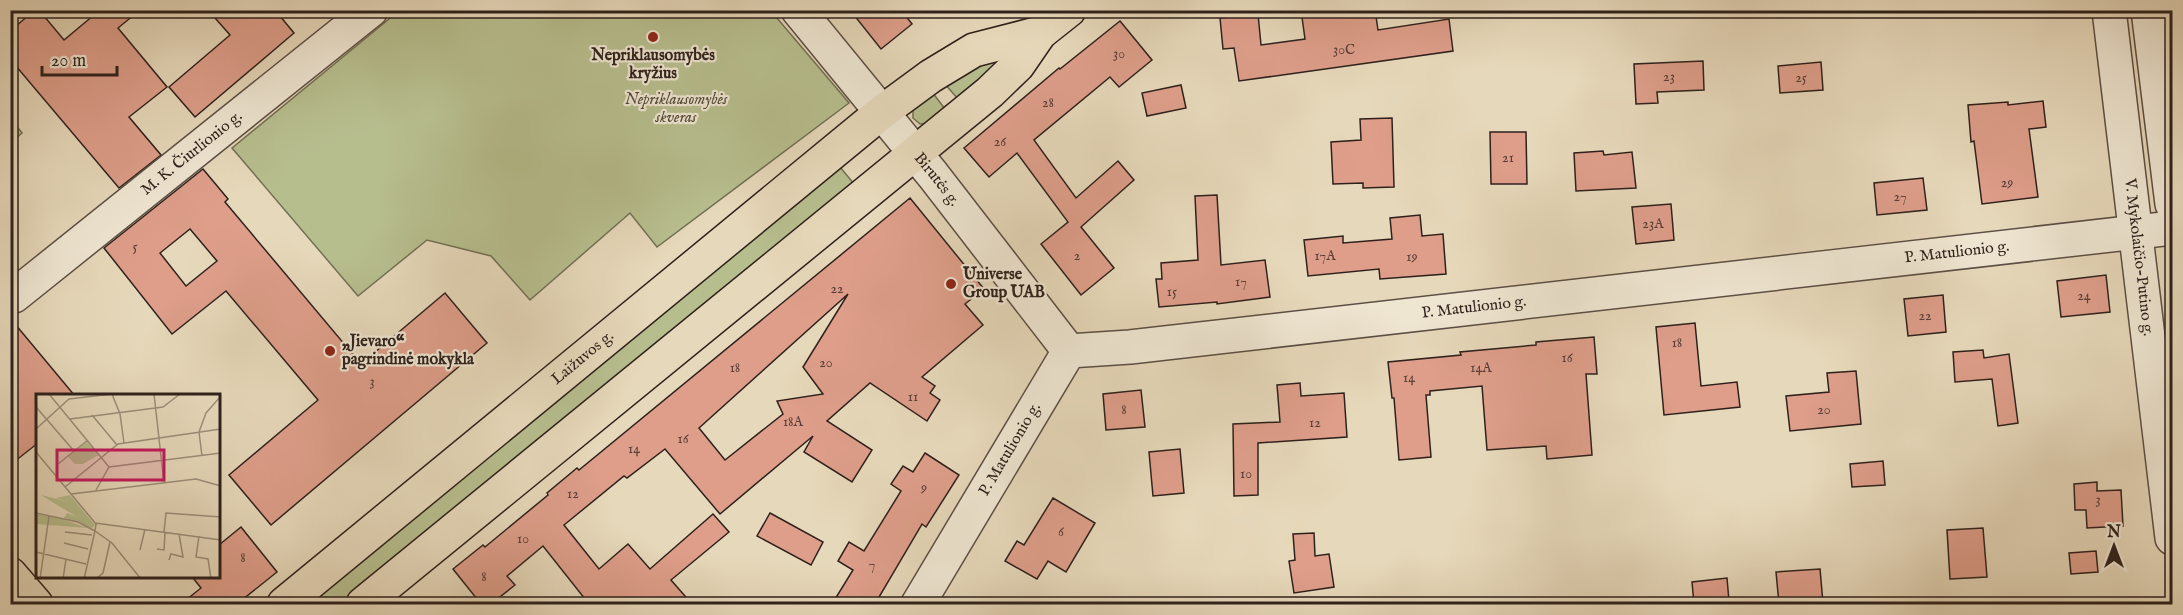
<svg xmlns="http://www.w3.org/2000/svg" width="2183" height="615" viewBox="0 0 2183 615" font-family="'IM FELL English',serif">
	<rect width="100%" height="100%" fill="#e6d8ba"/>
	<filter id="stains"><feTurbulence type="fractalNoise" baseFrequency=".00333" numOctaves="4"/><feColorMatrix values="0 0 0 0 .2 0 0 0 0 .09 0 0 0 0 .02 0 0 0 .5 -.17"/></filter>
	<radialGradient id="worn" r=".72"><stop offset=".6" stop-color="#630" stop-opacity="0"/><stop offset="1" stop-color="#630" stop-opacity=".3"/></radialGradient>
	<g fill="#b7be8e" stroke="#727055" stroke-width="1.5">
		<polygon points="400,10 771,11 849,103 657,247 630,213 530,300 491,256 427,240 358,296 232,148"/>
		<polygon points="1008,55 958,99 944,83 958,72"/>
		<polygon points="932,92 945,109 928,123 920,124 913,118 913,109"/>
		<polygon points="11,119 22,133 11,143 10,143"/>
		<polygon points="840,167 854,184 343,604 308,604"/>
	</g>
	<g fill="#de9e8a" stroke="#2e211c" stroke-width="1.5" fill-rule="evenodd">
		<polygon points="35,10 39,10 64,40 100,10 140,10 118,28 167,87 129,117 161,155 119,188 10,59 10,31"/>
		<polygon points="208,10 275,10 294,33 195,117 169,87 230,35"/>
		<polygon points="850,10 901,10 912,24 881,49"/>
		<polygon points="1301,10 1375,10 1378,30 1449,19 1453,51 1239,81 1234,48 1223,49 1220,18 1258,14 1261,45 1305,39"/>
		<polygon points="1120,21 1152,60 1119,87 1110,77 1034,140 1076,198 1118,161 1134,180 1081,227 1114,268 1081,295 1041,244 1068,222 1017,153 989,177 964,148 1059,68 1060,69"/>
		<polygon points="1703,61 1704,90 1657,92 1658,103 1636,104 1634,64"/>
		<polygon points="1821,62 1823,90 1780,93 1778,66"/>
		<polygon points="1181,85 1186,108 1147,116 1142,93"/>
		<polygon points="2043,101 2046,127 2029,129 2038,197 1982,204 1974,141 1971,142 1968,105 2008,102 2008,105"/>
		<polygon points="1392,118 1394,187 1363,188 1363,183 1333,184 1331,142 1361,140 1360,119"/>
		<polygon points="1490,132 1526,132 1527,184 1491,184"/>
		<polygon points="1603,151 1604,155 1632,152 1636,188 1576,191 1574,153"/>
		<path d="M203,169L228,199L225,202L361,364L445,293L487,343L271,525L229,475L318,400L226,291L172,334L104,248ZM190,229L217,261L186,286L160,253Z"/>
		<polygon points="1923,178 1927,210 1877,215 1874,183"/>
		<polygon points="1217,195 1221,265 1265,260 1270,297 1217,304 1217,302 1159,307 1156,279 1162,279 1161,263 1198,260 1195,196"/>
		<path d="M910,198L984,289L965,304L983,325L922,377L935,386L930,393L940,400L927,421L870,383L827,421L872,450L852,482L804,452L813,436L720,514L665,449L627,478L624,476L564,525L599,569L628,544L650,569L713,514L729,532L671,580L692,604H589L543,546L507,576L515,585L491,604H481L453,569L483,545L485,547L548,495L547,493L577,468L579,470ZM848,294L803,367L823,394L777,401L783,414L725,460L699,428Z"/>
		<polygon points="1671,204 1674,240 1636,244 1632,207"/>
		<polygon points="1420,215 1422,236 1443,234 1446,274 1380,279 1379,269 1308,276 1304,240 1343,236 1343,243 1392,239 1390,218"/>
		<polygon points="2106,275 2110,312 2061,317 2057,281"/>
		<polygon points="1943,295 1946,332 1908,336 1904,299"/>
		<polygon points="10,318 75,396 38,396 38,443 10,465"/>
		<polygon points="1695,323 1701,386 1737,382 1740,407 1664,415 1656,327"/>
		<polygon points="1594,337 1597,374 1586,374 1592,455 1547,459 1546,446 1487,450 1482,386 1430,391 1430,395 1426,395 1431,457 1399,460 1394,398 1392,398 1388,362 1461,355 1460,352 1536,345 1536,342"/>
		<polygon points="1983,350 1984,358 2009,354 2018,423 1998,426 1992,379 1955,382 1953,352"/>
		<polygon points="1856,371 1861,424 1790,431 1786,396 1829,392 1827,373"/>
		<polygon points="1300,383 1301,396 1344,393 1347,437 1258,443 1258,495 1234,496 1233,424 1280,422 1277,385"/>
		<polygon points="1141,390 1145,427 1106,430 1103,394"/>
		<polygon points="1180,449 1184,493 1153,496 1149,452"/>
		<polygon points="925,453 959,475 926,527 922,524 875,604 832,604 853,570 838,561 849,542 864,551 901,491 891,484 903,466 913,472"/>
		<polygon points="1883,461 1885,485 1852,487 1850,464"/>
		<polygon points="2097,482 2097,491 2121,490 2123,526 2087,528 2086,510 2075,510 2074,484"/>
		<polygon points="1053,498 1095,523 1066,572 1048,561 1037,579 1005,561 1017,541 1024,545"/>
		<polygon points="770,513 823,542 811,565 757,536"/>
		<polygon points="241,527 277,572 237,604 181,604 201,588 193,578 219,578 219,545"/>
		<polygon points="1983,528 1987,577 1950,579 1947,530"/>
		<polygon points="1314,533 1315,556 1329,554 1334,587 1294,593 1289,561 1295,560 1293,534"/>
		<polygon points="2096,551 2098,572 2071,574 2069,553"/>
		<polygon points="1820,569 1823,603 1779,604 1776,572"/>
		<polygon points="1727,578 1729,601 1694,604 1692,582"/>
	</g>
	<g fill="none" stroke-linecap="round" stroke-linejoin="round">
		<g stroke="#5c4f44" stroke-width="36">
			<g id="minor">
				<path id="s1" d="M798,10L933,175L1069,351"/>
				<path id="s2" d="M2109,10L2172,538"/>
				<polyline points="2148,10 2172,204"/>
				<path id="s3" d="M14,296L371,10"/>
				<path id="s4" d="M918,604L1069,351L1130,347L2172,228"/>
			</g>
		</g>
		<g stroke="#2e211c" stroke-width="36">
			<g id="major">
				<polyline points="10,574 36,604"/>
				<path id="s5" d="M284,604L882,112L931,76L974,50L1040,33"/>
				<polyline points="363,604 990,92 1018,65 1040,33 1069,10"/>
			</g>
		</g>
		<use href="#minor" stroke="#efe6d2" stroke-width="33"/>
		<use href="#major" stroke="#e6d8ba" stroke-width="33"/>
	</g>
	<g fill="#8f2418" stroke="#efe6d2" stroke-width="2">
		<circle cx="653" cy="37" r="6"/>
		<circle cx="951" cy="284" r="6"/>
		<circle cx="330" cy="351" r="6"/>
	</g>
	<g text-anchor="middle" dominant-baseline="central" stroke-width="4.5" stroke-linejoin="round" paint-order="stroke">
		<g font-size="14" fill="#5a4038">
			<text x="1344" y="50">30C</text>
			<text x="1119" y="54">30</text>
			<text x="1669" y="77">23</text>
			<text x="1801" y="78">25</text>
			<text x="1048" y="103">28</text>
			<text x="1000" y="142">26</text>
			<text x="1508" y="158">21</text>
			<text x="2007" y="183">29</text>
			<text x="1900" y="197">27</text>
			<text x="1653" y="224">23A</text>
			<text x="135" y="247">5</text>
			<text x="1077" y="256">2</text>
			<text x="1325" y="256">17A</text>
			<text x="1412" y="257">19</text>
			<text x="1241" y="282">17</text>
			<text x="837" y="289">22</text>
			<text x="1172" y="292">15</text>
			<text x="2084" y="296">24</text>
			<text x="1925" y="316">22</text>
			<text x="1677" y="343">18</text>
			<text x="1567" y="358">16</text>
			<text x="826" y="363">20</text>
			<text x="735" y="368">18</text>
			<text x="1481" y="368">14A</text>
			<text x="1409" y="378">14</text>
			<text x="372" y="382">3</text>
			<text x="913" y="397">11</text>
			<text x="1124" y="410">8</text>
			<text x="1824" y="410">20</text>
			<text x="793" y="422">18A</text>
			<text x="1315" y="423">12</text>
			<text x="683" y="439">16</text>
			<text x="634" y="449">14</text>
			<text x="1246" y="474">10</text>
			<text x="924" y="488">9</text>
			<text x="573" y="494">12</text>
			<text x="2098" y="500">3</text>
			<text x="1061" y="532">6</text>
			<text x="523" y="539">10</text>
			<text x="243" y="558">8</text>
			<text x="872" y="565">7</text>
			<text x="484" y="577">8</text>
		</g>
		<g font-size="16" font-weight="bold" fill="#2e211c" stroke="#efe6d2" text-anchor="start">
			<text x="653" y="56" text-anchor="middle">Nepriklausomybės<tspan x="653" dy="18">kryžius</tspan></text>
			<text x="963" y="275">Universe<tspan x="963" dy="18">Group UAB</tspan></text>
			<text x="342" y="342">„Jievaro“<tspan x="342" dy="18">pagrindinė mokykla</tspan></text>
		</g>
		<g font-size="16" font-style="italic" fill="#504838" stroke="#efe6d2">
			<text x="676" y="100">Nepriklausomybės<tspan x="676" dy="18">skveras</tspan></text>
		</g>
		<g font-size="16" fill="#2e211c" stroke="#efe6d2">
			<text stroke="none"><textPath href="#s3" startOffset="228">M. K. Čiurlionio g.</textPath></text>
			<text stroke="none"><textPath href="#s1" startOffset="219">Birutės g.</textPath></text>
			<text stroke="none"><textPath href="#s4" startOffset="1188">P. Matulionio g.</textPath></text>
			<text stroke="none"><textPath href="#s2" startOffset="249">V. Mykolaičio-Putino g.</textPath></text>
			<text stroke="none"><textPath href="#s4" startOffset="702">P. Matulionio g.</textPath></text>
			<text stroke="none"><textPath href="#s5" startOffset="387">Laižuvos g.</textPath></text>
			<text stroke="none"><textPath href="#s4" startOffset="180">P. Matulionio g.</textPath></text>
		</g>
	</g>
	<g transform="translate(36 394)">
		<rect width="184" height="184" fill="#e6d8ba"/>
		<path d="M51,48L63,61L47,70H39L32,63ZM5,101L33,108L20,104L34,101L59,131L56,134L28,124L31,119L41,123ZM0,120L26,125L52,134L0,130Z" fill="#b7be8e"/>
		<path fill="none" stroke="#9c8f7b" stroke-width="1.5" d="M13,0L73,73M76,0L84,20L88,49M118,0L128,89M0,13L38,57M56,21L81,51M34,25L127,13L144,0M0,35L33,5L76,0M0,58L60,130L59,137L76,149L105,185M166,62L163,38L170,19L185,2M22,70L52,46M29,93L82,50L185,35M60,96L73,73L185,59M35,100L160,85L185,92M0,119L42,128L59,137L48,185M59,129L185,146M29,138L56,141M128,138L130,119L185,123M163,142L160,163L172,165L175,185M28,149L52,155M121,155L128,156L129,138M104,156L109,135M0,158L50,170M133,166L135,160L147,163L143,140M4,185L13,122M27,185L30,165M60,185L67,179L74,148"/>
		<path fill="#c2185b" fill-opacity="0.15" stroke="#c2185b" stroke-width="3" d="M21,56H128V86H21Z"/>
		<rect width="184" height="184" fill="none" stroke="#2e211c" stroke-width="3"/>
	</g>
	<rect width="2183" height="615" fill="none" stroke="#e6d8ba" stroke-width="36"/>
	<rect x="12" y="12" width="2159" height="591" fill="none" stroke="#2e211c" stroke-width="3"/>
	<rect x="18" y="18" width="2147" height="579" fill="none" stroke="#2e211c" stroke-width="1.5"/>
	<g transform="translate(2114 546)" stroke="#efe6d2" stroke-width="4.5" paint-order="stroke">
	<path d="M0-4.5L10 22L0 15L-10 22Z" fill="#2e211c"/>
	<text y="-9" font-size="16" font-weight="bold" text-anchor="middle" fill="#2e211c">N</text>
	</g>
	<path d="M42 66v9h75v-9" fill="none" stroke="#2e211c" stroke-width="3"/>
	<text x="51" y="66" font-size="18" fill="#2e211c" stroke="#efe6d2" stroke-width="4.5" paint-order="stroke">20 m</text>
	<rect width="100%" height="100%" filter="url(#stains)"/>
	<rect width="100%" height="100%" fill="url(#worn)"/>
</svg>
